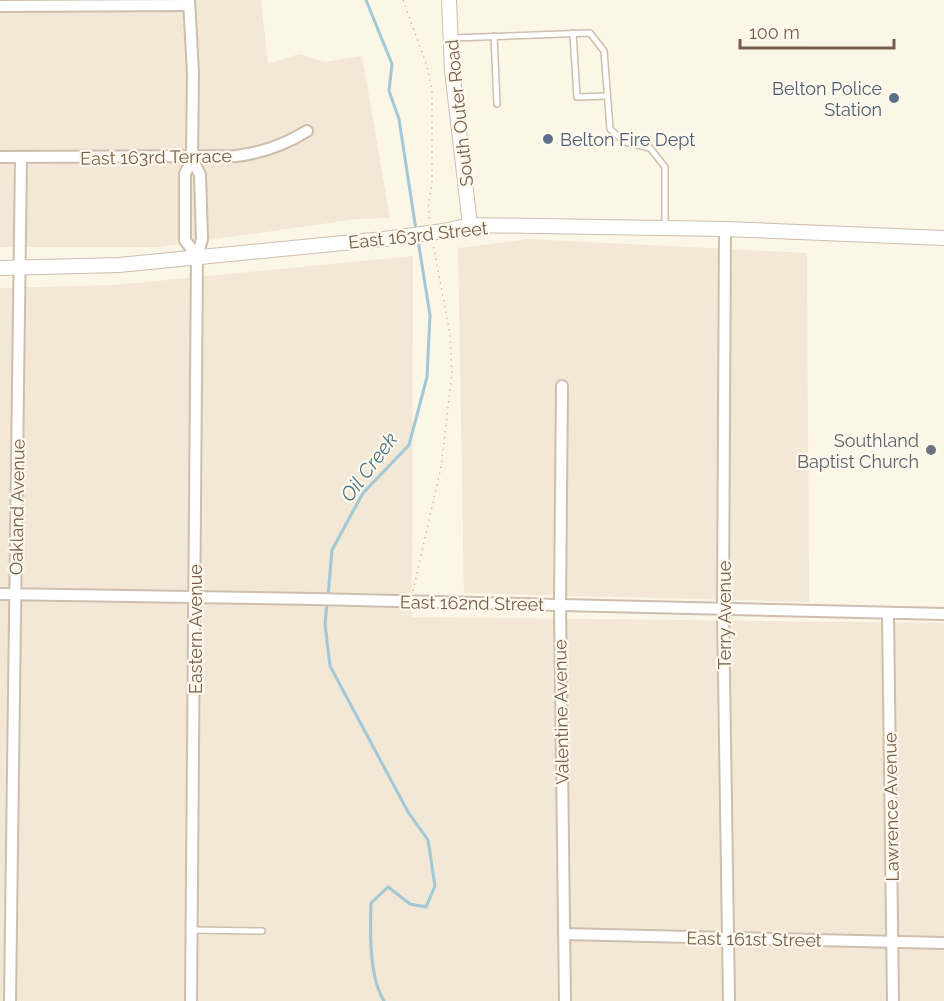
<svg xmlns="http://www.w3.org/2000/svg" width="944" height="1001" viewBox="0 0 944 1001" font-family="Raleway,sans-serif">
	<rect width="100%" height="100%" fill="#fcf6e6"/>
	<g fill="#f3e8d5">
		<polygon points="0,0 261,0 268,64 299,54 325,62 362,56 390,218 357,219 160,247 0,247"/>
		<polygon points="529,239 807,253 809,602 464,593 458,248"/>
		<polygon points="413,256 412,617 944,623 944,1001 0,1001 0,288 115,285"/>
	</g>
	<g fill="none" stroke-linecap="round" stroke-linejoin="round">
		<g stroke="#a1c8d6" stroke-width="3">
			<polyline points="366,0 392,64 389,91 399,119 416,230"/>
			<polyline points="328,596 332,550 363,493 409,445 427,377 430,315 418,240"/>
			<path d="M327,603L325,624L330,666L408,812L428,840L435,886L426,907L410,904L388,887L371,903C370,931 369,977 384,1001"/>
		</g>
		<g stroke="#cdbead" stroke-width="8">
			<g id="service">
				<polyline points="573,33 577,97 607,96"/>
				<polyline points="494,36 497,104"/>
				<polyline points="453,38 590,33 604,51 610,129 625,142 650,148 665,167 665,227"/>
				<polyline points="193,930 262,931"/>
			</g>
		</g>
		<g stroke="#cdbead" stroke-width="14">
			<g id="minor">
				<polyline points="189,0 193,73 192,158 200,175 202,239 197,257 191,1001"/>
				<polyline points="0,6 189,5"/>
				<path d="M0,157L236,156C263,153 284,145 307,131"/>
				<polyline points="192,158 185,174 185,240 197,257"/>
				<polyline points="725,229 723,609 729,1001"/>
				<polyline points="562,386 560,605 565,1001"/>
				<polyline points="0,594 313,599 944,614"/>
				<polyline points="888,613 893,1001"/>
				<polyline points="564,934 944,943"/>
				<polyline points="10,1001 21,157"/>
			</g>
		</g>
		<g stroke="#cdbead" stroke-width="16">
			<g id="tertiary">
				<polyline points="449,0 452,70 470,225"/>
				<polyline points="444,231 470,225 725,229 944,238"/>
				<polyline points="0,268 119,265 384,239"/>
			</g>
		</g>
		<g stroke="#d5bba1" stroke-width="1.5" stroke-dasharray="1.5 4.5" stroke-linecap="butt">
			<polyline points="403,0 427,66 432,91 432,184 428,207 430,222"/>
			<polyline points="413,591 441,467 452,374 450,334 433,244"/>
		</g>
		<use href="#service" stroke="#fff" stroke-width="5"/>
		<use href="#minor" stroke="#fff" stroke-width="10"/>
		<use href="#tertiary" stroke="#fff" stroke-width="14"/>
		<g stroke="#cdbead" stroke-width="16" stroke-linecap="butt">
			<polyline id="tertiary-bridge" points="384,239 444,231"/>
		</g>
		<use href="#tertiary-bridge" stroke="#fff" stroke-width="14"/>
	</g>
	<g fill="#5c6f8a" stroke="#fef9ec" stroke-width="2">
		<circle cx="894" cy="98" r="6"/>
		<circle cx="548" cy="139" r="6"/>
	</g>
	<circle fill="#6b7280" stroke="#fef9ec" stroke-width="2" cx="931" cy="450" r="6"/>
	<g text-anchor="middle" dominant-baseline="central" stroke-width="4.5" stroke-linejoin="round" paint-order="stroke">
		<g font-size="18" fill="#4e5e75" stroke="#fef9ec" text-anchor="end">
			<text x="882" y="88">Belton Police<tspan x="882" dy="21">Station</tspan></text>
			<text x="560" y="139" text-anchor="start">Belton Fire Dept</text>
		</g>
		<g font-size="18" fill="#745e4b" stroke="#fef9ec">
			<text transform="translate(459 113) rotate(-96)">South Outer Road</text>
			<text transform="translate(156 157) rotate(-1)">East 163rd Terrace</text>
			<text transform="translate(418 235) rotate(-6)">East 163rd Street</text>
			<text transform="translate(17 507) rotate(-89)">Oakland Avenue</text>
			<text transform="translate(472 603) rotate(1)">East 162nd Street</text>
			<text transform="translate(724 615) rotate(-90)">Terry Avenue</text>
			<text transform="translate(195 629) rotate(-90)">Eastern Avenue</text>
			<text transform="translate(561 712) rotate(-91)">Valentine Avenue</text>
			<text transform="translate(891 807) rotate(-91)">Lawrence Avenue</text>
			<text transform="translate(754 939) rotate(1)">East 161st Street</text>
		</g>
		<g font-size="18" fill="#5b616d" stroke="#fef9ec" text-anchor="end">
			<text x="919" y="440">Southland<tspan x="919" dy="21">Baptist Church</tspan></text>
		</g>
		<g font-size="20" font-style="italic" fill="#467487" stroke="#fef9ec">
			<text transform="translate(369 467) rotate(-53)">Oil Creek</text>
		</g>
	</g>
	<path d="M740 39v9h154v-9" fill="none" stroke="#745e4b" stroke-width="3"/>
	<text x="749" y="39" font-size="18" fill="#745e4b" stroke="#fef9ec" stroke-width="4.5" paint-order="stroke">100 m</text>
</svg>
